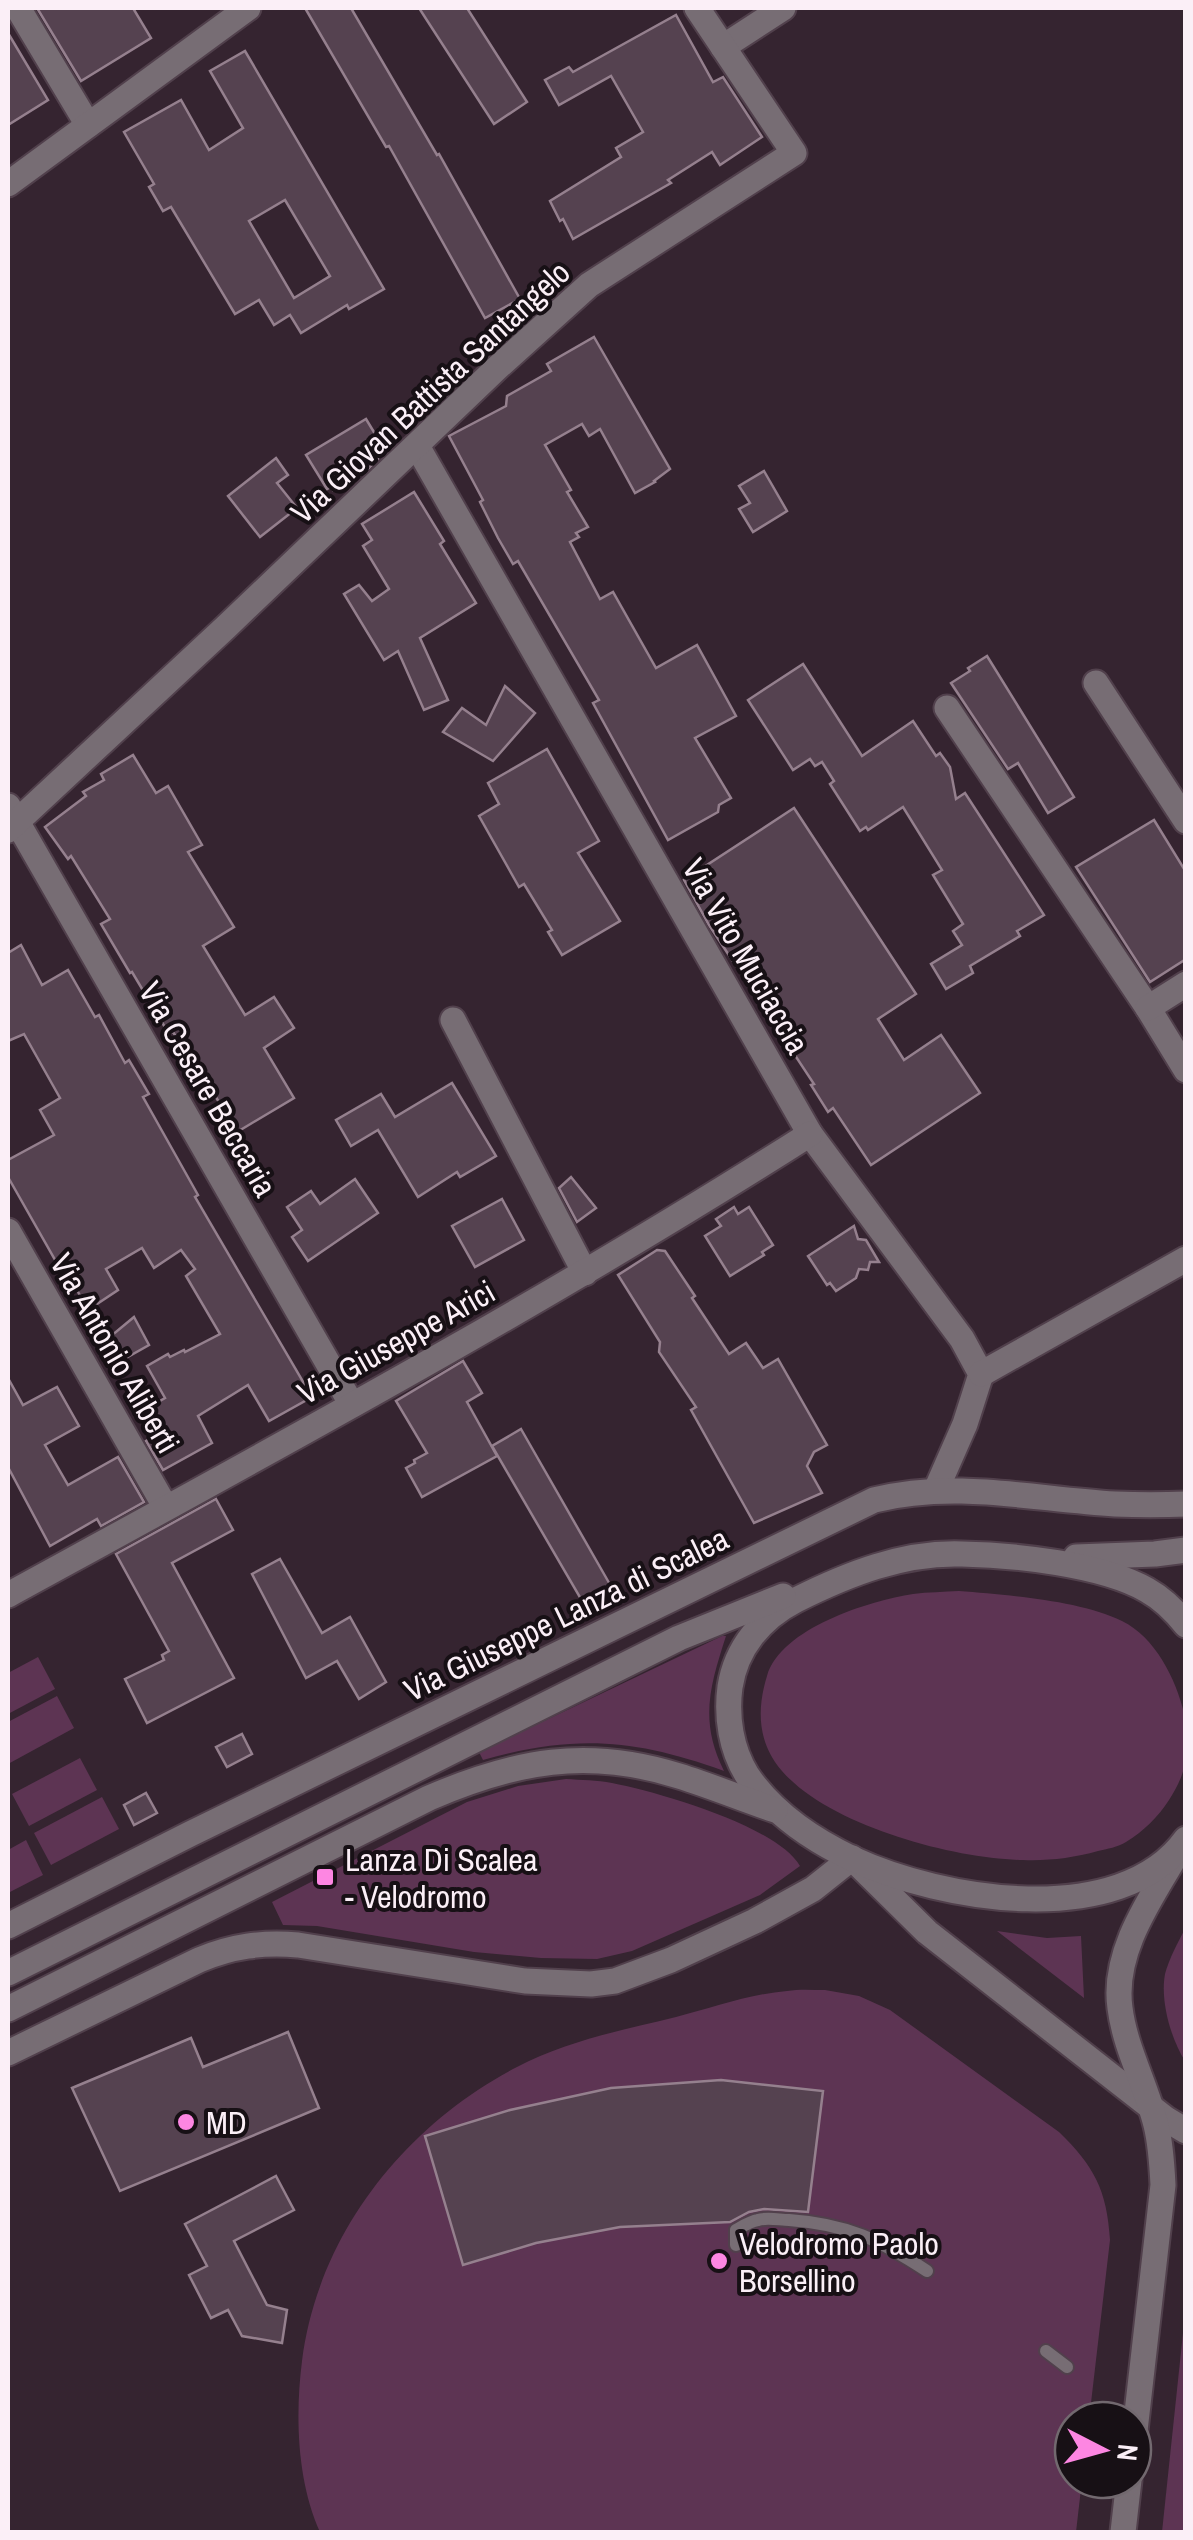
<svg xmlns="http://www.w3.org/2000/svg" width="1193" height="2540" viewBox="0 0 1193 2540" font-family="'Archivo Narrow',sans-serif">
	<rect width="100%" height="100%" fill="#352430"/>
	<g fill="#5d3453">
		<path d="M959,1591C1007,1595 1079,1600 1122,1621C1155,1637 1176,1679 1184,1713C1187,1725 1186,1738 1186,1751C1186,1770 1179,1784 1169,1800C1158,1817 1144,1831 1126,1842C1118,1847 1107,1849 1098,1851C1073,1858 1048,1861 1023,1860C952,1859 817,1823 775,1762C757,1735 758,1705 767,1676C781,1628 869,1601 913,1594C928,1592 944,1592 959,1591Z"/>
		<path d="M722,1636H726C710,1686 699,1721 724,1771C635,1739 575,1734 483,1760L479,1752Z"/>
		<polygon points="38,1657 55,1689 8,1714 8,1673"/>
		<polygon points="57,1696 74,1728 8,1764 8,1722"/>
		<polygon points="80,1758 97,1790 29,1826 12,1794"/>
		<path d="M566,1779C581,1780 597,1780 612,1783C658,1792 777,1826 800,1866L760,1895L632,1951L597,1959L541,1958L474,1952L317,1926L283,1925L272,1902L467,1802L518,1786Z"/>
		<polygon points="102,1797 119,1829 51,1865 34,1833"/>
		<polygon points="26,1840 43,1875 8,1893 8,1850"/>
		<path d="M1185,1929V2061C1171,2039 1160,2001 1165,1974C1169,1959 1178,1942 1185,1929Z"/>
		<polygon points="997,1931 1047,1938 1081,1936 1084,1998"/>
		<path d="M825,1990L859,1996L890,2010L1059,2132C1094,2166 1107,2190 1110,2240L1089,2420H1073V2480H1082L1076,2532H320C297,2481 295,2416 302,2361C318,2234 405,2125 517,2067C566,2041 623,2030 676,2017C712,2008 750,1994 787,1991C799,1989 812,1990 825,1990Z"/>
		<polygon points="1185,2314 1185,2532 1162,2532"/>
	</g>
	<g fill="#554250" stroke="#95808e" stroke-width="2.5" fill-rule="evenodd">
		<polygon points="37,8 133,8 151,38 81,81"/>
		<polygon points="305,8 351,8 437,155 439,154 520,299 485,318 389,146 386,147"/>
		<polygon points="419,8 467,8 527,102 494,124"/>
		<polygon points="676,15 713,82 723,77 762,137 720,165 712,152 668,180 671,183 573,239 563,219 560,221 550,201 621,157 616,148 643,132 611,76 559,105 545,80 569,67 573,72"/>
		<polygon points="8,33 48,100 8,125"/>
		<path d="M245,51L384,289L349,309L347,305L301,333L290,315L274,325L259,300L235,314L171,207L163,211L149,187L154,184L124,132L181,100L209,150L243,128L210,71ZM285,200L330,276L294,298L249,221Z"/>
		<polygon points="594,337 670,469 654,481 655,482 635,493 600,429 589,436 582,424 545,445 571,490 567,492 588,527 576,533 579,537 570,542 600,599 613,592 656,668 697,645 736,716 695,738 731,798 719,805 718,812 668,840 593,703 599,700 518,561 513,564 498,538 480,502 483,500 449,436 506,406 507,396 551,371 547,364"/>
		<polygon points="366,419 380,442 371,447 378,459 368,469 333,490 331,487 327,489 306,455"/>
		<polygon points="276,458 288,475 277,483 297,508 260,537 228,496"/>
		<polygon points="764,471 787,511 753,532 739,509 750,503 739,486"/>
		<polygon points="414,492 444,541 440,544 476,603 420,638 448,700 424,710 398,651 384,660 344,594 359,585 372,601 389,589 363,546 372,540 362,524"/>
		<polygon points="987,656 1074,797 1048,813 1018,763 1008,769 951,683 970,671 968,668"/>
		<polygon points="803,664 862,756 913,721 936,756 940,753 950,767 956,799 965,793 1044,915 1017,931 1020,936 970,966 973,973 946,989 931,964 962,945 953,931 963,924 933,875 942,870 903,807 868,830 866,827 860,831 830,784 834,781 822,762 815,766 810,759 793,770 748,700"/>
		<polygon points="505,686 535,713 493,761 443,732 462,708 486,725"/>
		<polygon points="547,749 599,841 578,853 620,921 562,955 548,932 552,930 524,884 519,887 479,816 499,804 488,783"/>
		<polygon points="133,755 156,793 168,786 202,845 188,852 234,927 203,946 245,1015 274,997 294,1028 264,1048 294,1098 237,1132 208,1084 206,1085 173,1032 169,1034 132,972 130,973 101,924 110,919 71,856 68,859 45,827 86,796 83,792 104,780 101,774"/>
		<polygon points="794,808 916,994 878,1019 904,1060 941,1035 980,1093 871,1165 833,1108 828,1112 811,1085 814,1084 709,925 684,880"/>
		<polygon points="1154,820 1186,872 1186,959 1150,982 1076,867"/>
		<polygon points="21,945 42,985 68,970 95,1017 99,1015 125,1063 129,1060 149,1094 143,1097 198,1195 195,1197 312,1397 269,1421 248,1385 198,1416 212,1443 163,1470 146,1441 151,1438 137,1414 165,1398 147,1366 168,1354 170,1357 184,1350 185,1352 220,1334 186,1276 195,1269 181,1250 154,1268 142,1248 106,1269 118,1290 88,1310 62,1263 58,1265 8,1177 8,1160 54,1135 40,1110 60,1098 24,1034 8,1041 8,953"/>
		<polygon points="452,1083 496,1156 460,1177 457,1172 418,1197 378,1130 351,1146 336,1120 381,1094 395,1117"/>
		<polygon points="571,1177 596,1208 577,1222 559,1188"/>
		<polygon points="355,1179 378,1213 308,1261 292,1237 302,1230 287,1207 311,1191 320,1204"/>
		<polygon points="502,1199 524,1240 475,1267 452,1226"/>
		<polygon points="734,1207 738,1214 749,1207 773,1245 762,1252 764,1255 730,1276 705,1236 721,1226 716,1219"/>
		<polygon points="854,1226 858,1239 866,1240 879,1262 870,1262 868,1270 859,1269 856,1278 836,1291 830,1283 827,1285 808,1256"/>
		<polygon points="657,1250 665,1251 695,1296 692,1298 729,1354 746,1343 763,1368 778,1359 827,1445 814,1452 807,1466 822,1493 754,1523 691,1410 696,1407 659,1352 660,1342 618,1275"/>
		<polygon points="134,1317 149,1345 117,1363 105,1341"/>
		<polygon points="463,1361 482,1393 467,1402 497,1456 422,1497 406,1468 415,1463 414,1460 427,1453 396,1401"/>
		<polygon points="8,1378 23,1405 57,1387 79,1426 45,1445 68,1485 118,1457 144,1502 101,1526 97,1519 50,1546 8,1467"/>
		<polygon points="521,1429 612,1588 585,1606 492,1446"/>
		<polygon points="216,1499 233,1530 172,1563 234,1678 147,1723 125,1679 164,1660 162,1655 169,1651 116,1554"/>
		<polygon points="280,1559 322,1633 350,1617 386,1682 359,1699 337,1661 306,1678 252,1574"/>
		<polygon points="242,1734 252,1754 227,1767 216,1747"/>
		<polygon points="146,1793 157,1813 134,1825 124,1805"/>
		<polygon points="288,2032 319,2108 120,2191 72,2088 191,2038 203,2067"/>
		<polygon points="721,2080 823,2091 808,2212 764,2209 749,2212 730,2222 620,2227 536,2243 463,2265 425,2136 510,2110 611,2088"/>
		<polygon points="276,2176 294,2210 234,2241 267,2305 287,2310 282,2343 242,2336 228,2310 211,2318 189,2275 207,2266 185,2224"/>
	</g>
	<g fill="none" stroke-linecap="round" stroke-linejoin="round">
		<g stroke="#51404c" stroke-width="16">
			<g id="service">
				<path d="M736,2245V2230C743,2226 751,2221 758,2220C767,2217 780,2220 789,2220C847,2224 880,2240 927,2271"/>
				<polyline points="1046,2351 1067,2367"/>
			</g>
		</g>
		<g stroke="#51404c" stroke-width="29">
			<g id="minor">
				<polyline points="18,8 88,125"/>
				<polyline points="723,47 783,8"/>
				<polyline points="8,184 248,8"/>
				<polyline points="417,446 810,1134 962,1339 981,1374 965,1424 936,1490"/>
				<polyline points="1096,683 1186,821"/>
				<polyline points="947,708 1148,1008 1186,1070"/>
				<polyline points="8,806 352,1405"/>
				<polyline points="8,830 226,627 497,368 589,285 794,153 697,8"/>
				<polyline points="1148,1008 1186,984"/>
				<polyline points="453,1020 585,1273"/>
				<polyline points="8,1231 166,1508"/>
				<polyline points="981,1374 1186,1259"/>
				<path d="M8,1595C278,1447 550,1300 810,1134"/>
				<path d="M8,1926L190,1834L874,1500C956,1480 1032,1499 1115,1504C1139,1505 1162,1505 1186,1504"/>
				<path d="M8,2053L199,1960C232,1946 262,1942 298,1945L525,1981L591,1984L615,1981L671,1960L755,1921L813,1889L852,1858L927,1932L1166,2119L1186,2131"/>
				<path d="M1133,2448L1163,2185C1162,2165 1161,2145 1156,2125C1146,2085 1125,2048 1120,2008C1112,1952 1151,1898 1178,1852"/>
				<polyline points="1123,2532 1129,2480"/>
			</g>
		</g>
		<g stroke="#51404c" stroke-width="29">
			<g id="tertiary">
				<polyline points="1076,1557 1155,1554 1186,1550"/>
				<path d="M1186,1625C1175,1611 1163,1599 1147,1590C1102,1564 1014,1555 962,1554C903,1552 848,1574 796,1600C761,1618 736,1648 730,1687C726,1717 731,1749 747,1775C772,1812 813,1840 853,1859C941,1900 1120,1931 1186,1839"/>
				<polyline points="8,1973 679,1638 783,1596"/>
				<path d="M8,2009L429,1798C515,1761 587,1747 679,1776C711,1786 743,1799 775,1810"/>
			</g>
		</g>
		<use href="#service" stroke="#776d74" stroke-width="12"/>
		<use href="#minor" stroke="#776d74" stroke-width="25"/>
		<use href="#tertiary" stroke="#776d74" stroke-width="25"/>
	</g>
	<g fill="#fd86e2" stroke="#171015" stroke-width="4">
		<rect x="315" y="1867" width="20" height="20" rx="5"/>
		<circle cx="186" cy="2122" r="10"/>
		<circle cx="719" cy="2261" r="10"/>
	</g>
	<g text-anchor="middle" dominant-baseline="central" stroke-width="8" stroke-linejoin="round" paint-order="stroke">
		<g font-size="32" fill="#fbeff7" stroke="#171015">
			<text transform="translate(430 392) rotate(-43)">Via Giovan Battista Santangelo</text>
			<text transform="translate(746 956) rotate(60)">Via Vito Muciaccia</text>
			<text transform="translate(208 1089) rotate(60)">Via Cesare Beccaria</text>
			<text transform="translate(396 1342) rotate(-29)">Via Giuseppe Arici</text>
			<text transform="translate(115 1353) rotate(60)">Via Antonio Aliberti</text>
			<text transform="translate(566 1614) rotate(-26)">Via Giuseppe Lanza di Scalea</text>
		</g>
		<g font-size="32" fill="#fbeff7" stroke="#171015" text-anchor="start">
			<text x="345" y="1859">Lanza Di Scalea<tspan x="345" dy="37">- Velodromo</tspan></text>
			<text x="206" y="2122">MD</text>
			<text x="739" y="2243">Velodromo Paolo<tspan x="739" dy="37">Borsellino</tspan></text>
		</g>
	</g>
	<rect width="1193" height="2540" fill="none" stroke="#fbeff7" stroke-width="20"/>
	<g transform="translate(1103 2450) rotate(96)"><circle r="48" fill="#171015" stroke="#72696f" stroke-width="2.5"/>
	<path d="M0-8L18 38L0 25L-18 38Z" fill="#fd86e2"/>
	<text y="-15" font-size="28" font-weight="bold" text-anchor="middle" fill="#fbeff7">N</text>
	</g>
</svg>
